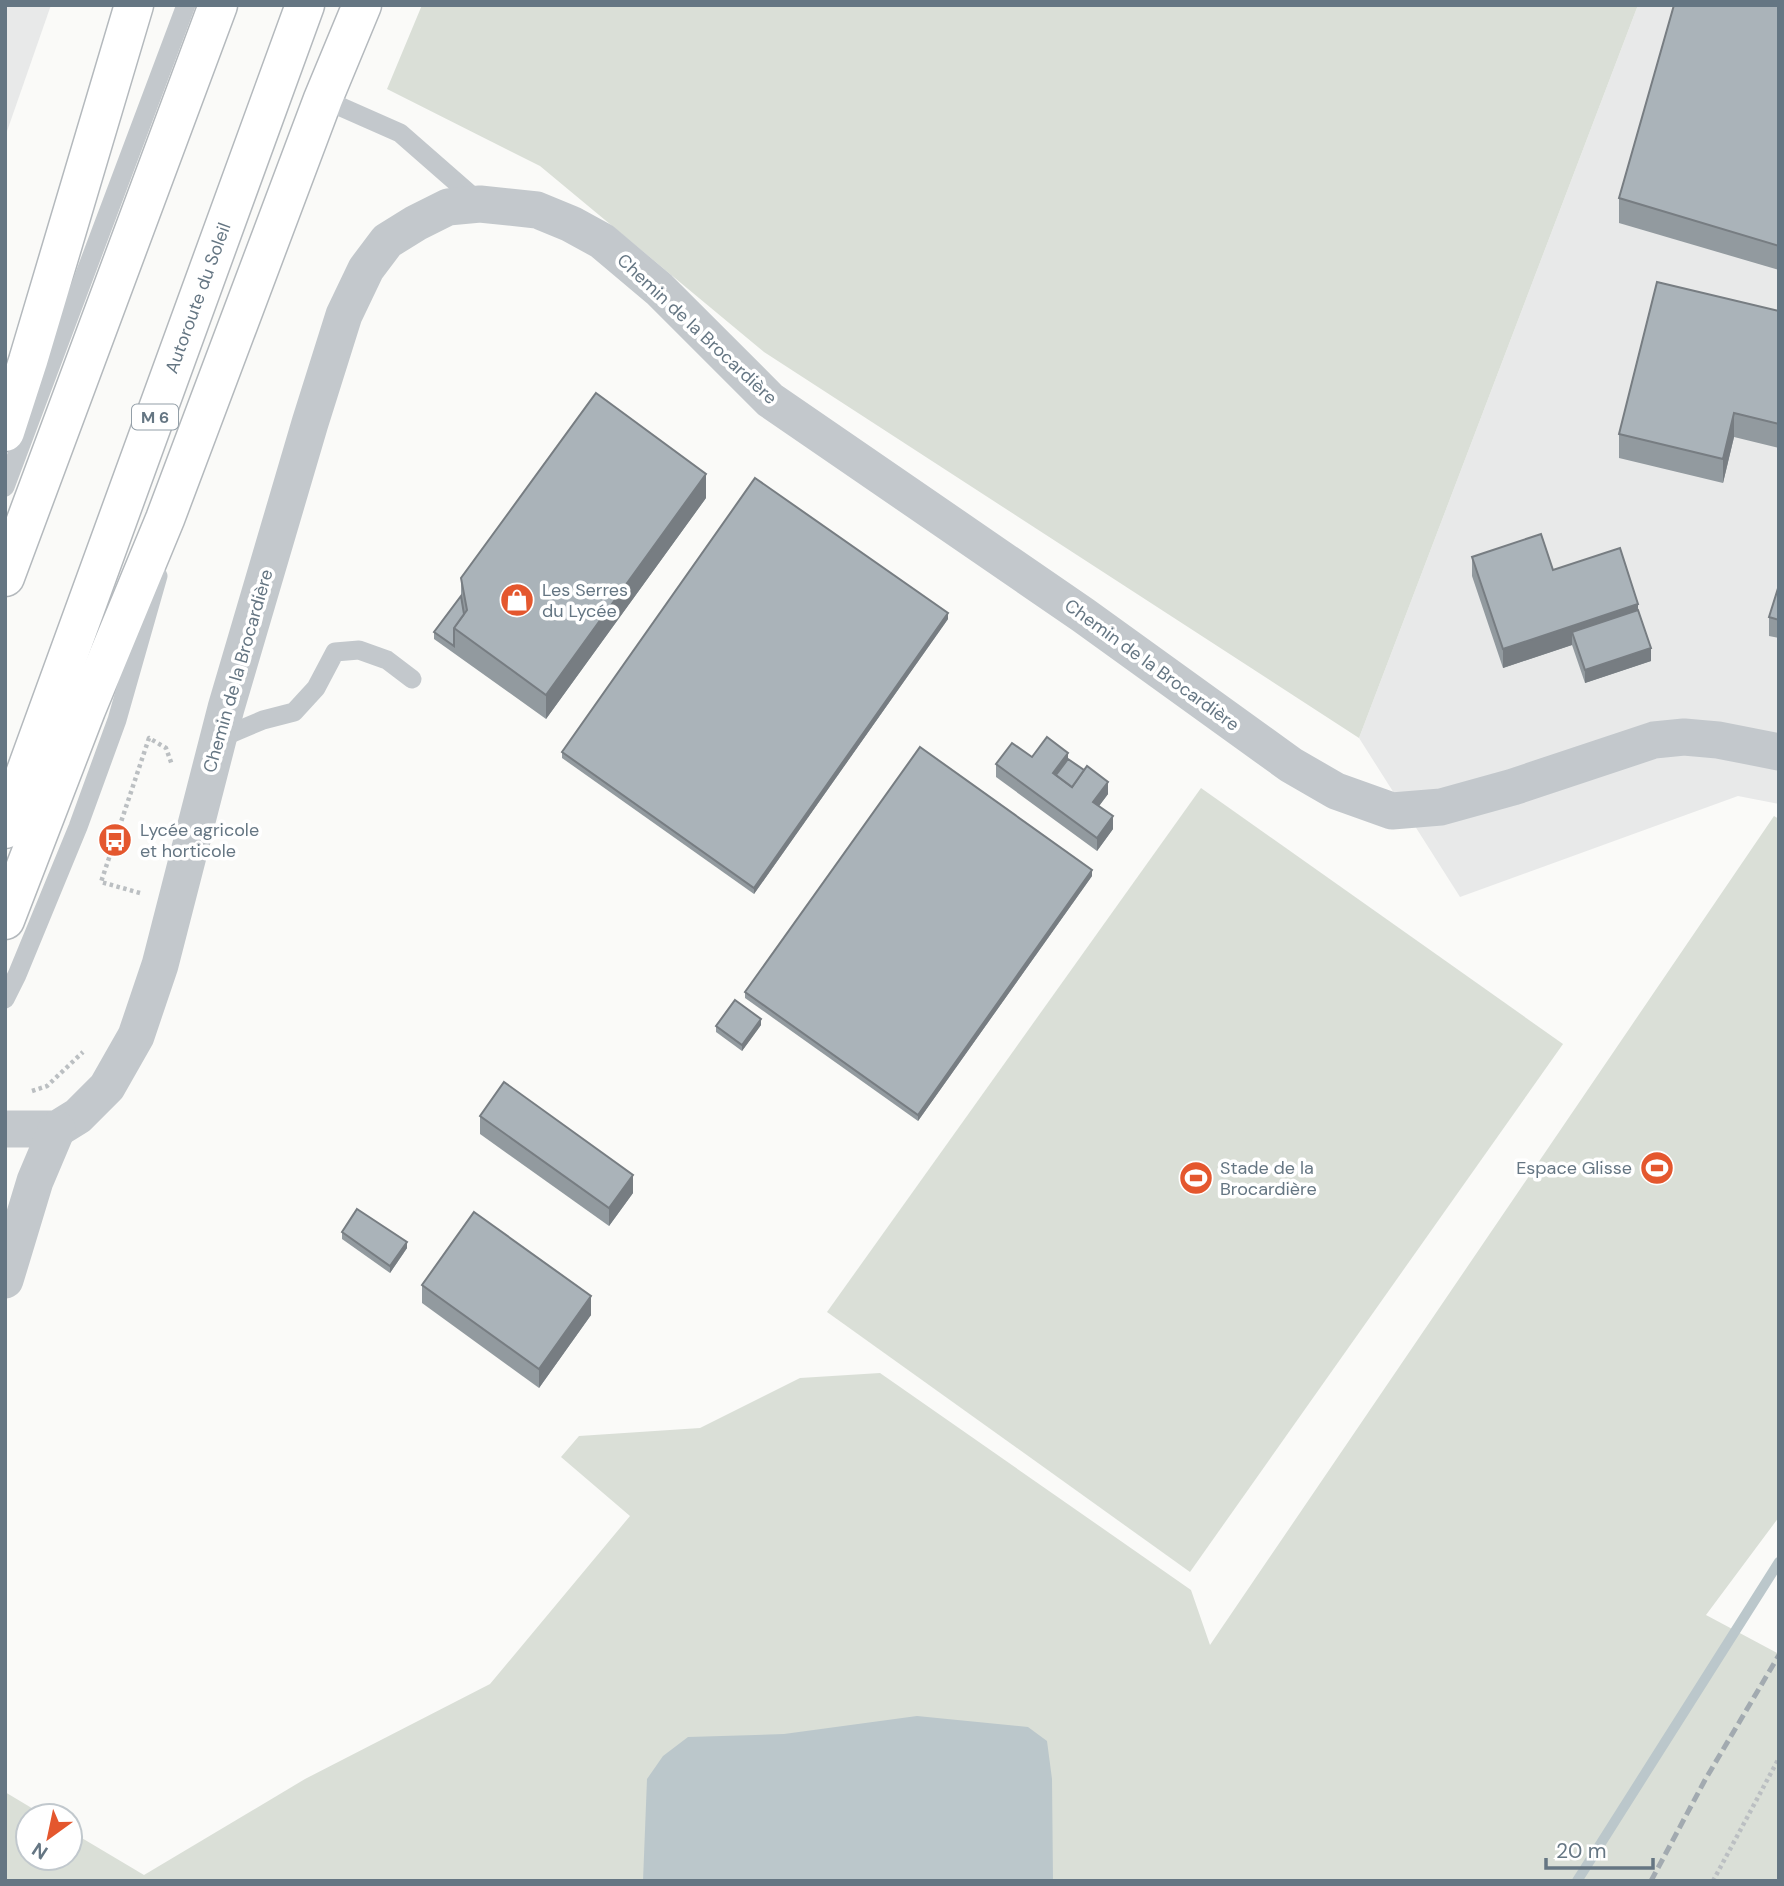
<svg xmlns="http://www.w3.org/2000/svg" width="1784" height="1886" viewBox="0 0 1784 1886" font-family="'DM Sans',sans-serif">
	<rect width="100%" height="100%" fill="#fafaf8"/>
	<g fill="#e8e9e9">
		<polygon points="5,5 51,5 5,137"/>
		<polygon points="1638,5 1779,5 1779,804 1738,796 1460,897 1359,738"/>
	</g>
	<g fill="#dadfd7">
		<polygon points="422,5 1638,5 1359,738 764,352 540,166 387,89"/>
		<polygon points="1201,788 1563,1044 1190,1572 827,1312"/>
		<polygon points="1774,816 1779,819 1779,1517 1706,1615 1779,1654 1779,1881 5,1881 5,1792 45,1816 28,1816 28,1858 70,1858 70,1831 144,1875 305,1779 490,1684 630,1516 561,1457 579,1436 700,1428 800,1378 880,1373 1191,1590 1210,1645"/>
	</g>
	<polygon fill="#bbc7cb" points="917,1716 1028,1727 1047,1741 1052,1779 1053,1881 643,1881 647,1779 663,1756 688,1737 784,1734"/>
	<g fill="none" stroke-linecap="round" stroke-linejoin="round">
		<polyline stroke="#bbc7cb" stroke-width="10" points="1577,1881 1779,1562"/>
		<g stroke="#b4b9bd" stroke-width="41">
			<g id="trunk">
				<polyline points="5,432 28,361 134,5"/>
				<polyline points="5,577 218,5"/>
				<polyline points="5,829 305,5"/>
				<polyline points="5,920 86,710 165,519 323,99 362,5"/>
			</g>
		</g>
		<g stroke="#bbbfc2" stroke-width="4.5" stroke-dasharray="3.5 3.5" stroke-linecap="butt">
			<polyline points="140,893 101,882 149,738 166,748 172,765"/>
			<polyline points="32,1091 47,1086 83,1052"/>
			<polyline points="1713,1881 1779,1758"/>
		</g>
		<g stroke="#c3c8cc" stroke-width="19">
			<polyline points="325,92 323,99 400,133 480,203"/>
			<polyline points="5,487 186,5"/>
			<polyline points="218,739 263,720 294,712 316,688 335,652 359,650 387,660 412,679"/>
			<polyline points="5,999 17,975 78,827 117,720 158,576"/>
		</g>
		<g stroke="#c3c8cc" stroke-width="37">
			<polyline points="5,1129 57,1129 78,1116 107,1087 136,1036 160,965 226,708 310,423 344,315 366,269 387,241 416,223 448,207 480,204 537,210 571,224 602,241 659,289 770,400 1083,615 1291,765 1336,791 1392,811 1441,807 1513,787 1654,740 1684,737 1718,740 1779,752"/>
			<polyline points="5,1280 35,1181 57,1129"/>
		</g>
		<use href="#trunk" stroke="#fff" stroke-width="38"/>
		<polyline stroke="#a2aab0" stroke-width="5" stroke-dasharray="10 5" stroke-linecap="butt" points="1651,1881 1705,1780 1779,1655"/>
	</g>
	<g fill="#929a9f">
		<polygon points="1779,5 1779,270 1619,223 1619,198"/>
		<polygon points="1779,311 1779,448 1734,437 1723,483 1619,458 1619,434"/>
		<polygon points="706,498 546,719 434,639 434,632 461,596 461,578"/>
		<polygon points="1472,557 1553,570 1638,610 1651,661 1585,683 1572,645 1503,668 1472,576"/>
		<polygon points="1779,585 1779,638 1769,636 1769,617"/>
		<polygon points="948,619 754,894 562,758 562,752"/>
		<polygon points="1032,757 1068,759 1108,794 1099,806 1113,829 1097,851 996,777 996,764"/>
		<polygon points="1092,876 918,1121 745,998 745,992"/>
		<polygon points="761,1025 742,1051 716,1032 716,1026"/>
		<polygon points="480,1116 633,1193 609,1226 480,1134"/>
		<polygon points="342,1232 407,1248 390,1273 342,1239"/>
		<polygon points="422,1285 591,1315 539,1388 422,1303"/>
	</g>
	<g fill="#777d82">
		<polygon points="1734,413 1734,437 1723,483 1723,459"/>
		<polygon points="706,474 706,498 546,719 546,695"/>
		<polygon points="1638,604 1638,622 1572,632 1572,645 1503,668 1503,649"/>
		<polygon points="948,613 948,619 754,894 754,888"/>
		<polygon points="1651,648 1651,661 1585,683 1585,670"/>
		<polygon points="1068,753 1068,765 1056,781 1053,773"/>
		<polygon points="1108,782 1108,794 1093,814 1093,802"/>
		<polygon points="1113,816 1113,829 1097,851 1097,838"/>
		<polygon points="1092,870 1092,876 918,1121 918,1115"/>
		<polygon points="761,1019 761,1025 742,1051 742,1045"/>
		<polygon points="633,1175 633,1193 609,1226 609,1208"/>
		<polygon points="407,1242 407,1248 390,1273 390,1266"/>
		<polygon points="591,1296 591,1315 539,1388 539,1369"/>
	</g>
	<g fill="#aab3b9" stroke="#777d82" stroke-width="2">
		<polygon points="1674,5 1779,5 1779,246 1619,198"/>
		<polygon points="1657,282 1779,311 1779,424 1734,413 1723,459 1619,434"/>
		<polygon points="596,393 706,474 546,695 454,628 467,610 461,578"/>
		<polygon points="755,478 948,613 754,888 562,752"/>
		<polygon points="1541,534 1553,570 1620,548 1638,604 1503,649 1472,557"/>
		<polygon points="1779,585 1779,620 1769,617"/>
		<polygon points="461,596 464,614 454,628 454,646 434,632"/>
		<polygon points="1638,610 1651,648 1585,670 1572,632"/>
		<polygon points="1047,737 1068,753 1053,773 1072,787 1087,766 1108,782 1093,802 1113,816 1097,838 996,764 1012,743 1032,757"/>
		<polygon points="920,747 1092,870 918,1115 745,992"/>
		<polygon points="1068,759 1084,770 1072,787 1056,775"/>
		<polygon points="735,1000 761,1019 742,1045 716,1026"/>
		<polygon points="504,1082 633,1175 609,1208 480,1116"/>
		<polygon points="357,1209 407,1242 390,1266 342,1232"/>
		<polygon points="474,1212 591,1296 539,1369 422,1285"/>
	</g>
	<defs>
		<g id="shop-disc" transform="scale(1.75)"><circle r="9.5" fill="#e4572e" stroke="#fff"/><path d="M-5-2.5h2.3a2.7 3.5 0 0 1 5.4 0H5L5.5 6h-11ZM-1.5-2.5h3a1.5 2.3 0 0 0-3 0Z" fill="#fff"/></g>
		<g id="bus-disc" transform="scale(1.75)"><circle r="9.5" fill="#e4572e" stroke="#fff"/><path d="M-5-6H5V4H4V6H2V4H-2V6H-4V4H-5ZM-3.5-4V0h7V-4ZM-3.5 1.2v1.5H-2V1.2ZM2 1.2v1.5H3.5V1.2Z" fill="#fff"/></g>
		<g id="stadium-disc" transform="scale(1.75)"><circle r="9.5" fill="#e4572e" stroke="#fff"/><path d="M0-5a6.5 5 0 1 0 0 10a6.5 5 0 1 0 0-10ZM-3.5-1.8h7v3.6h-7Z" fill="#fff"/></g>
	</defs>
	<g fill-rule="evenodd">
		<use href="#shop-disc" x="517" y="600"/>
		<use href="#bus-disc" x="115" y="840"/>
		<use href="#stadium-disc" x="1657" y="1168"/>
		<use href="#stadium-disc" x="1196" y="1178"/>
	</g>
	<g text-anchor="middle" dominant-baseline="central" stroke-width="7" stroke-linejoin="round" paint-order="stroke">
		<rect fill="#fff" stroke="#939fa8" stroke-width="2" x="132" y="404.5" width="46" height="25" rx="5"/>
		<g font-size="16" font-weight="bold" fill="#657683">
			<text x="155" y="417">M 6</text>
		</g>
		<g font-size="18" fill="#657683" stroke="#fff">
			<text transform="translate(198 298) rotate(-70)">Autoroute du Soleil</text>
			<text transform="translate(697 329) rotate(43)">Chemin de la Brocardière</text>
			<text transform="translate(1152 665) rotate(36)">Chemin de la Brocardière</text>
			<text transform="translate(238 671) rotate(-74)">Chemin de la Brocardière</text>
		</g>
		<g font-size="18" fill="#657683" stroke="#fff" text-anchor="start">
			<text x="542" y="590">Les Serres<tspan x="542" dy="21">du Lycée</tspan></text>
			<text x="140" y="830">Lycée agricole<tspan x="140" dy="21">et horticole</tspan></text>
			<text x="1220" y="1168">Stade de la<tspan x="1220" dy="21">Brocardière</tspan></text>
			<text x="1632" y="1168" text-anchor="end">Espace Glisse</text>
		</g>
	</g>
	<rect width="1784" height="1886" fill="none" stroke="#657683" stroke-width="14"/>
	<g transform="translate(49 1837) rotate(213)"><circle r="33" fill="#ffffff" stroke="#c1c8cd" stroke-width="2"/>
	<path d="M0-5L12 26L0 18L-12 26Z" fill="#e4572e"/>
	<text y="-10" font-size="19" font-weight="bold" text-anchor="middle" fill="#657683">N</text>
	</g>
	<path d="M1546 1858v10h107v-10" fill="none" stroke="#657683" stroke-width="3.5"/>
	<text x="1556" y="1858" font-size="21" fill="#657683" stroke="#ffffff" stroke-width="5" paint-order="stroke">20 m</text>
</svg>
